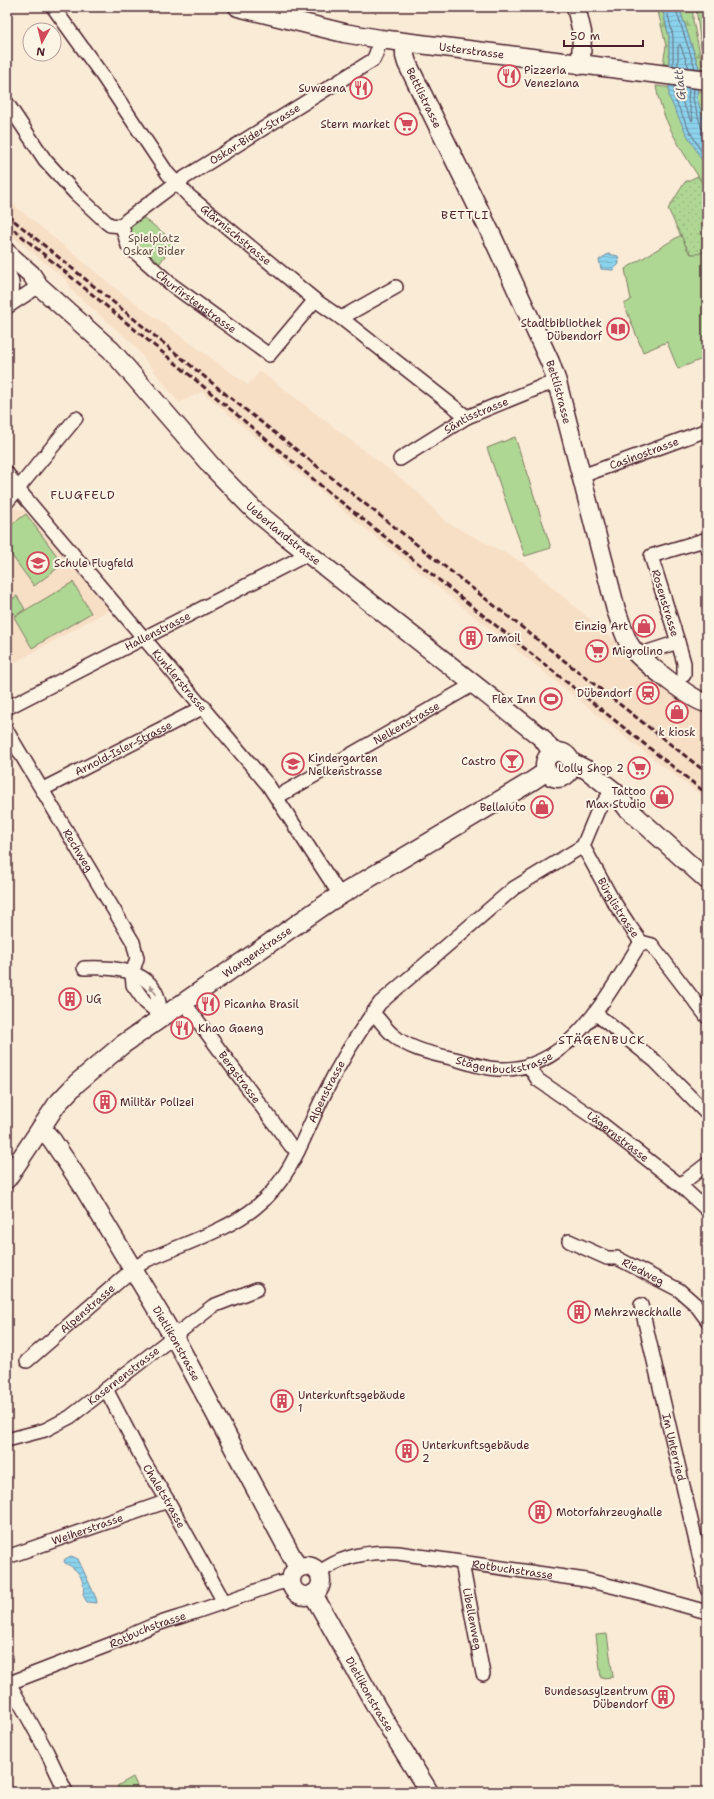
<svg xmlns="http://www.w3.org/2000/svg" width="714" height="1799" viewBox="0 0 714 1799" font-family="'Shantell Sans',sans-serif">
	<defs>
		<pattern id="grass-dots" width="8" height="8" patternUnits="userSpaceOnUse"><rect width="8" height="8" fill="#afd794"/><path d="M2 2h.1M6 6h.1" fill="none" stroke="#98b880" stroke-width="1.8" stroke-linecap="round"/></pattern>
		<pattern id="forest-firs" width="22" height="20" patternUnits="userSpaceOnUse"><rect width="22" height="20" fill="#afd794"/><path d="M5 1l3.5 6h-7zM16 11l3.5 6h-7z" fill="#98b880"/></pattern>
		<pattern id="water-rules" width="6" height="5" patternUnits="userSpaceOnUse"><rect width="6" height="5" fill="#8bd3ed"/><path d="M0 2.5h6" fill="none" stroke="#79b5cb"/></pattern>
	</defs>
	<rect width="100%" height="100%" fill="#faebd7"/>
	<filter id="ink" filterUnits="userSpaceOnUse"><feTurbulence type="fractalNoise" baseFrequency=".025" numOctaves="2"/><feDisplacementMap in="SourceGraphic" scale="8" xChannelSelector="R" yChannelSelector="G"/><feConvolveMatrix kernelMatrix="1 2 1 2 8 2 1 2 1" color-interpolation-filters="sRGB"/></filter>
	<g filter="url(#ink)">
		<g fill="#f7dfc6">
			<polygon points="7,199 115,288 248,385 260,371 415,489 446,522 524,563 686,701 707,715 707,800 626,738 353,519 202,392 179,403 132,343 72,291 66,280 7,232"/>
			<polygon points="16,508 25,511 109,610 7,667 7,516 12,509"/>
		</g>
		<g fill="url(#grass-dots)" stroke="#7c7b60">
			<polygon points="696,7 707,7 707,66 701,47"/>
			<path d="M698,176L707,190V250C703,253 697,256 692,254C687,252 672,216 668,209L685,182Z"/>
		</g>
		<g fill="url(#forest-firs)" stroke="#7c7b60">
			<polygon points="657,7 662,7 669,37 669,65 663,64 666,46"/>
			<polygon points="679,7 693,7 693,21 703,68 699,68"/>
		</g>
		<g fill="#afd794" stroke="#7c7b60">
			<path d="M656,86L707,92V190C687,158 662,124 656,86Z"/>
			<polygon points="144,218 175,242 157,267 131,243 130,228"/>
			<polygon points="681,235 687,249 691,254 698,254 707,250 707,357 678,369 667,342 643,352 624,304 631,300 625,269"/>
			<polygon points="515,437 551,548 525,556 487,448"/>
			<polygon points="26,514 63,564 34,586 7,549 7,528"/>
			<polygon points="73,582 91,613 32,648 14,617"/>
			<polygon points="17,596 25,609 15,616 7,602"/>
			<polygon points="607,1634 613,1677 601,1678 596,1635"/>
			<polygon points="133,1777 138,1788 131,1792 121,1792 117,1786"/>
		</g>
		<g fill="url(#water-rules)" stroke="#718b9f">
			<polygon points="662,7 679,7 699,68 697,98 707,131 707,169 685,131 669,97 669,37"/>
			<polygon points="608,254 618,256 619,264 613,270 601,269 599,260"/>
			<path d="M71,1556L78,1559L96,1598L97,1603L87,1602L83,1595C85,1586 82,1574 73,1568C70,1565 67,1565 64,1562L65,1559Z"/>
		</g>
		<g fill="none" stroke-linecap="round" stroke-linejoin="round">
			<g stroke="#646779" stroke-width="1">
				<polyline points="666,7 673,36 673,66"/>
				<polyline points="675,7 695,68"/>
				<polyline points="678,66 678,46 680,44 689,68"/>
				<polyline points="674,86 674,97 689,130 707,161"/>
				<polyline points="679,87 679,96 692,121 693,119 688,99 689,88"/>
				<polyline points="694,88 693,99 701,126 703,130 707,131"/>
			</g>
			<g stroke="#4a1f2b" stroke-width="16">
				<g id="street">
					<path id="s1" d="M53,7L102,75L168,174L189,196L315,300L341,318L467,417"/>
					<polyline points="7,103 45,160 75,193 106,222 110,225 122,226"/>
					<path id="s2" d="M122,226L127,220L176,183L373,60L376,54L380,39"/>
					<path id="s3" d="M122,226L128,246L172,285L269,355L315,300"/>
					<path d="M7,270C14,282 15,293 7,305"/>
					<polyline points="7,307 39,286"/>
					<polyline points="341,318 396,287"/>
					<path id="s4" d="M400,459L467,417L543,386L557,382"/>
					<path id="s5" d="M7,473L17,488L268,785L340,895"/>
					<path id="s6" d="M582,476L707,430"/>
					<polyline points="7,502 76,418"/>
					<polyline points="678,642 651,556 704,540 707,548"/>
					<polyline points="638,655 678,642 684,663 684,675"/>
					<path id="s7" d="M7,708L308,554"/>
					<path id="s8" d="M7,731L133,942L137,958L132,974L133,985L145,1002L162,1016"/>
					<path id="s9" d="M43,789L204,707"/>
					<path id="s10" d="M277,797L474,684"/>
					<path id="s11" d="M583,846L612,899L629,925L641,942L652,945L707,1017"/>
					<path d="M84,968C109,967 146,968 157,995C159,1001 160,1009 162,1016"/>
					<path id="s12" d="M183,1001L291,1146L298,1151"/>
					<path id="s13" d="M373,1013C380,1020 386,1029 393,1035C410,1050 434,1054 455,1059C469,1063 485,1069 500,1069C570,1072 609,992 641,942"/>
					<polyline points="595,1013 655,1061 707,1114"/>
					<path id="s14" d="M528,1065L538,1080L597,1120L680,1185L707,1210"/>
					<polyline points="680,1185 707,1164"/>
					<path id="s15" d="M569,1241L607,1258H617L679,1290L696,1305L707,1320"/>
					<path id="s16" d="M641,1305L707,1589"/>
					<path id="s17" d="M27,1361L133,1269L147,1260C181,1245 228,1230 256,1207C293,1178 305,1131 326,1091C341,1060 360,1030 380,1003L514,888L583,846L598,810L607,798"/>
					<path id="s18" d="M106,1389L144,1462L168,1501L224,1602"/>
					<path id="s19" d="M7,1440L45,1430L70,1417L213,1306L257,1289"/>
					<path id="s20" d="M7,1557L168,1501"/>
					<path id="s21" d="M462,1563L483,1674"/>
					<path id="s22" d="M319,1573C341,1556 370,1551 398,1553L586,1580L632,1591L707,1612"/>
					<polyline points="9,1683 47,1752 66,1792"/>
					<path id="s23" d="M7,1684L124,1639C146,1626 168,1621 192,1613C222,1603 250,1593 279,1583L291,1581"/>
				</g>
			</g>
			<g stroke="#4a1f2b" stroke-width="21">
				<g id="secondary">
					<path id="s24" d="M238,7L344,33L380,39L707,80"/>
					<polyline points="576,7 582,32 581,65"/>
					<path id="s25" d="M405,43V56L407,63L492,236L550,362L557,382L616,610C621,622 624,637 631,647C638,658 696,704 707,703"/>
					<path id="s26" d="M7,253L31,274L39,286L111,350L214,469L254,510L277,529L542,738L553,753"/>
					<circle cx="558" cy="765" r="13"/>
					<polyline points="571,762 587,770 614,791 627,808 707,880"/>
					<path id="s27" d="M41,1128L52,1140L84,1188L179,1346L298,1568"/>
					<path id="s28" d="M7,1179L57,1104L77,1083L122,1045L329,902L532,781L547,771"/>
					<circle cx="306" cy="1581" r="15"/>
					<path id="s29" d="M313,1594L377,1708L429,1792"/>
				</g>
			</g>
			<use href="#street" stroke="#fcf5e5" stroke-width="13"/>
			<use href="#secondary" stroke="#fcf5e5" stroke-width="18"/>
			<g stroke="#4a1f2b" stroke-width="3" stroke-dasharray="6 3" stroke-linecap="butt">
				<polyline points="7,215 228,396 707,773"/>
				<polyline points="7,224 185,371 325,489 707,794"/>
			</g>
		</g>
		<defs><path id="oneway-solid" d="M-6-.8H1V-3.2L6.5 0L1 3.2V.8H-6Z"/></defs>
		<use fill="#a38a88" href="#oneway-solid" transform="translate(153 990) rotate(-126)"/>
	</g>
	<defs>
		<g id="restaurant-ring" transform="scale(1.15)"><circle r="9.5" fill="#fcf5e5" stroke="#d1495b" stroke-width="1.5"/><path d="M-5-6h1v4h1v-4h1v4h1v-4h1v5L-1.5 .5V6h-2V.5L-5-1ZM5-6V6H3V1.5H1.5Q1.5-4 5-6Z" fill="#d1495b"/></g>
		<g id="supermarket-ring" transform="scale(1.15)"><circle r="9.5" fill="#fcf5e5" stroke="#d1495b" stroke-width="1.5"/><path d="M-6-5.5h2.5l.6 2H6L4.5 2H-2.5L-4.4-4H-6ZM-1.5 3.2a1.3 1.3 0 1 0 .1 0ZM3 3.2a1.3 1.3 0 1 0 .1 0Z" fill="#d1495b"/></g>
		<g id="library-ring" transform="scale(1.15)"><circle r="9.5" fill="#fcf5e5" stroke="#d1495b" stroke-width="1.5"/><path d="M-6-4Q-3-5.5-.7-3.5V5Q-3 3-6 4ZM6-4Q3-5.5 .7-3.5V5Q3 3 6 4Z" fill="#d1495b"/></g>
		<g id="school-ring" transform="scale(1.15)"><circle r="9.5" fill="#fcf5e5" stroke="#d1495b" stroke-width="1.5"/><path d="M0-5L7-2L0 1L-7-2ZM-4 1L0 2.5L4 1V4Q0 6-4 4Z" fill="#d1495b"/></g>
		<g id="shop-ring" transform="scale(1.15)"><circle r="9.5" fill="#fcf5e5" stroke="#d1495b" stroke-width="1.5"/><path d="M-5-2.5h2.3a2.7 3.5 0 0 1 5.4 0H5L5.5 6h-11ZM-1.5-2.5h3a1.5 2.3 0 0 0-3 0Z" fill="#d1495b"/></g>
		<g id="building-ring" transform="scale(1.15)"><circle r="9.5" fill="#fcf5e5" stroke="#d1495b" stroke-width="1.5"/><path d="M-4-6H4V6H1V3H-1V6H-4ZM-2.5-4.3h1.7v1.8h-1.7ZM.8-4.3h1.7v1.8H.8ZM-2.5-1h1.7V.8h-1.7ZM.8-1h1.7V.8H.8Z" fill="#d1495b"/></g>
		<g id="station-ring" transform="scale(1.15)"><circle r="9.5" fill="#fcf5e5" stroke="#d1495b" stroke-width="1.5"/><path d="M-3-6H3Q5-6 5-4V2Q5 4 3 4L4.5 6H3L1.5 4h-3L-3 6H-4.5L-3 4Q-5 4-5 2V-4Q-5-6-3-6ZM-3.5-4v3h7v-3ZM-3.5 1v1.5H-2V1ZM2 1v1.5H3.5V1Z" fill="#d1495b"/></g>
		<g id="stadium-ring" transform="scale(1.15)"><circle r="9.5" fill="#fcf5e5" stroke="#d1495b" stroke-width="1.5"/><path d="M0-5a6.5 5 0 1 0 0 10a6.5 5 0 1 0 0-10ZM-3.5-1.8h7v3.6h-7Z" fill="#d1495b"/></g>
		<g id="bar-ring" transform="scale(1.15)"><circle r="9.5" fill="#fcf5e5" stroke="#d1495b" stroke-width="1.5"/><path d="M-6-5H6L.8 .8V4.5H3.5V6h-7V4.5H-.8V.8Z" fill="#d1495b"/></g>
	</defs>
	<g fill-rule="evenodd">
		<use href="#restaurant-ring" x="509" y="76"/>
		<use href="#restaurant-ring" x="361" y="88"/>
		<use href="#supermarket-ring" x="406" y="124"/>
		<use href="#library-ring" x="618" y="329"/>
		<use href="#school-ring" x="38" y="563"/>
		<use href="#shop-ring" x="644" y="626"/>
		<use href="#building-ring" x="471" y="638"/>
		<use href="#supermarket-ring" x="597" y="651"/>
		<use href="#station-ring" x="648" y="693"/>
		<use href="#stadium-ring" x="551" y="699"/>
		<use href="#shop-ring" x="677" y="712"/>
		<use href="#bar-ring" x="512" y="761"/>
		<use href="#school-ring" x="293" y="764"/>
		<use href="#supermarket-ring" x="639" y="768"/>
		<use href="#shop-ring" x="662" y="797"/>
		<use href="#shop-ring" x="542" y="807"/>
		<use href="#building-ring" x="70" y="999"/>
		<use href="#restaurant-ring" x="208" y="1004"/>
		<use href="#restaurant-ring" x="182" y="1028"/>
		<use href="#building-ring" x="105" y="1102"/>
		<use href="#building-ring" x="579" y="1312"/>
		<use href="#building-ring" x="282" y="1401"/>
		<use href="#building-ring" x="407" y="1451"/>
		<use href="#building-ring" x="540" y="1512"/>
		<use href="#building-ring" x="663" y="1697"/>
	</g>
	<g text-anchor="middle" dominant-baseline="central" stroke-width="4" stroke-linejoin="round" paint-order="stroke">
		<g font-size="11" fill="#4a1f2b" stroke="#fcf5e5">
			<text stroke="none"><textPath href="#s24" startOffset="238">Usterstrasse</textPath></text>
			<text stroke="none"><textPath href="#s25" startOffset="59">Bettlistrasse</textPath></text>
			<text stroke="none"><textPath href="#s2" startOffset="162">Oskar-Bider-Strasse</textPath></text>
			<text stroke="none"><textPath href="#s1" startOffset="294">Glärnischstrasse</textPath></text>
			<text stroke="none"><textPath href="#s3" startOffset="109">Churfirstenstrasse</textPath></text>
			<text stroke="none"><textPath href="#s25" startOffset="383">Bettlistrasse</textPath></text>
			<text stroke="none"><textPath href="#s4" startOffset="88">Säntisstrasse</textPath></text>
			<text stroke="none"><textPath href="#s6" startOffset="66">Casinostrasse</textPath></text>
			<text stroke="none"><textPath href="#s26" startOffset="395">Ueberlandstrasse</textPath></text>
			<text transform="translate(665 603) rotate(73)">Rosenstrasse</text>
			<text stroke="none"><textPath href="#s7" startOffset="169">Hallenstrasse</textPath></text>
			<text stroke="none"><textPath href="#s5" startOffset="270">Kunklerstrasse</textPath></text>
			<text stroke="none"><textPath href="#s10" startOffset="149">Nelkenstrasse</textPath></text>
			<text stroke="none"><textPath href="#s9" startOffset="90">Arnold-Isler-Strasse</textPath></text>
			<text stroke="none"><textPath href="#s8" startOffset="139">Rechweg</textPath></text>
			<text stroke="none"><textPath href="#s11" startOffset="71">Bürglistrasse</textPath></text>
			<text stroke="none"><textPath href="#s28" startOffset="342">Wangenstrasse</textPath></text>
			<text stroke="none"><textPath href="#s13" startOffset="148">Stägenbuckstrasse</textPath></text>
			<text stroke="none"><textPath href="#s12" startOffset="95">Bergstrasse</textPath></text>
			<text stroke="none"><textPath href="#s17" startOffset="415">Alpenstrasse</textPath></text>
			<text stroke="none"><textPath href="#s14" startOffset="116">Lägernstrasse</textPath></text>
			<text stroke="none"><textPath href="#s15" startOffset="81">Riedweg</textPath></text>
			<text stroke="none"><textPath href="#s17" startOffset="80">Alpenstrasse</textPath></text>
			<text stroke="none"><textPath href="#s27" startOffset="255">Dietlikonstrasse</textPath></text>
			<text stroke="none"><textPath href="#s19" startOffset="135">Kasernenstrasse</textPath></text>
			<text stroke="none"><textPath href="#s16" startOffset="146">Im Unterried</textPath></text>
			<text stroke="none"><textPath href="#s18" startOffset="122">Chaletstrasse</textPath></text>
			<text stroke="none"><textPath href="#s20" startOffset="85">Weiherstrasse</textPath></text>
			<text stroke="none"><textPath href="#s22" startOffset="199">Rotbuchstrasse</textPath></text>
			<text stroke="none"><textPath href="#s21" startOffset="57">Libellenweg</textPath></text>
			<text stroke="none"><textPath href="#s23" startOffset="151">Rotbuchstrasse</textPath></text>
			<text stroke="none"><textPath href="#s29" startOffset="115">Dietlikonstrasse</textPath></text>
		</g>
		<g font-size="11" fill="#4a1f2b" stroke="#fcf5e5" text-anchor="start">
			<text x="524" y="70">Pizzeria<tspan x="524" dy="13">Veneziana</tspan></text>
			<text x="346" y="88" text-anchor="end">Suweena</text>
			<text x="390" y="124" text-anchor="end">Stern market</text>
			<text x="602" y="323" text-anchor="end">Stadtbibliothek<tspan x="602" dy="13">Dübendorf</tspan></text>
			<text x="54" y="563">Schule Flugfeld</text>
			<text x="628" y="626" text-anchor="end">Einzig Art</text>
			<text x="486" y="638">Tamoil</text>
			<text x="612" y="651">Migrolino</text>
			<text x="632" y="693" text-anchor="end">Dübendorf</text>
			<text x="536" y="699" text-anchor="end">Flex Inn</text>
			<text x="677" y="732" text-anchor="middle">k kiosk</text>
			<text x="308" y="758">Kindergarten<tspan x="308" dy="13">Nelkenstrasse</tspan></text>
			<text x="496" y="761" text-anchor="end">Castro</text>
			<text x="624" y="768" text-anchor="end">Lolly Shop 2</text>
			<text x="646" y="791" text-anchor="end">Tattoo<tspan x="646" dy="13">Max Studio</tspan></text>
			<text x="526" y="807" text-anchor="end">Bellaiuto</text>
			<text x="86" y="999">UG</text>
			<text x="224" y="1004">Picanha Brasil</text>
			<text x="198" y="1028">Khao Gaeng</text>
			<text x="120" y="1102">Militär Polizei</text>
			<text x="594" y="1312">Mehrzweckhalle</text>
			<text x="298" y="1395">Unterkunftsgebäude<tspan x="298" dy="13">1</tspan></text>
			<text x="422" y="1445">Unterkunftsgebäude<tspan x="422" dy="13">2</tspan></text>
			<text x="556" y="1512">Motorfahrzeughalle</text>
			<text x="648" y="1691" text-anchor="end">Bundesasylzentrum<tspan x="648" dy="13">Dübendorf</tspan></text>
		</g>
		<g font-size="11" fill="#634d45" stroke="#fcf5e5">
			<text x="154" y="238">Spielplatz<tspan x="154" dy="13">Oskar Bider</tspan></text>
		</g>
		<g font-size="12" font-style="italic" fill="#5e5565" stroke="#fcf5e5">
			<text transform="translate(680 85) rotate(-96)">Glatt</text>
		</g>
		<g font-size="12" letter-spacing="1" fill="#4a1f2b" stroke="#fcf5e5">
			<text x="465" y="215">BETTLI</text>
			<text x="83" y="495">FLUGFELD</text>
			<text x="602" y="1040">STÄGENBUCK</text>
		</g>
	</g>
	<rect width="714" height="1799" fill="none" stroke="#fcf5e5" stroke-width="24"/>
	<rect x="12" y="12" width="690" height="1775" fill="none" stroke="#4a1f2b" stroke-width="1.5" filter="url(#ink)"/>
	<g transform="translate(42 42) rotate(187)"><circle r="19" fill="#fcf5e5" stroke="#b59f9b"/>
	<path d="M0-3L7 15L0 10L-7 15Z" fill="#d1495b"/>
	<text y="-6" font-size="11" font-weight="bold" text-anchor="middle" fill="#4a1f2b">N</text>
	</g>
	<path d="M564 40v6h79v-6" fill="none" stroke="#4a1f2b" stroke-width="2"/>
	<text x="570" y="40" font-size="12" fill="#4a1f2b" stroke="#fcf5e5" stroke-width="3" paint-order="stroke">50 m</text>
</svg>
